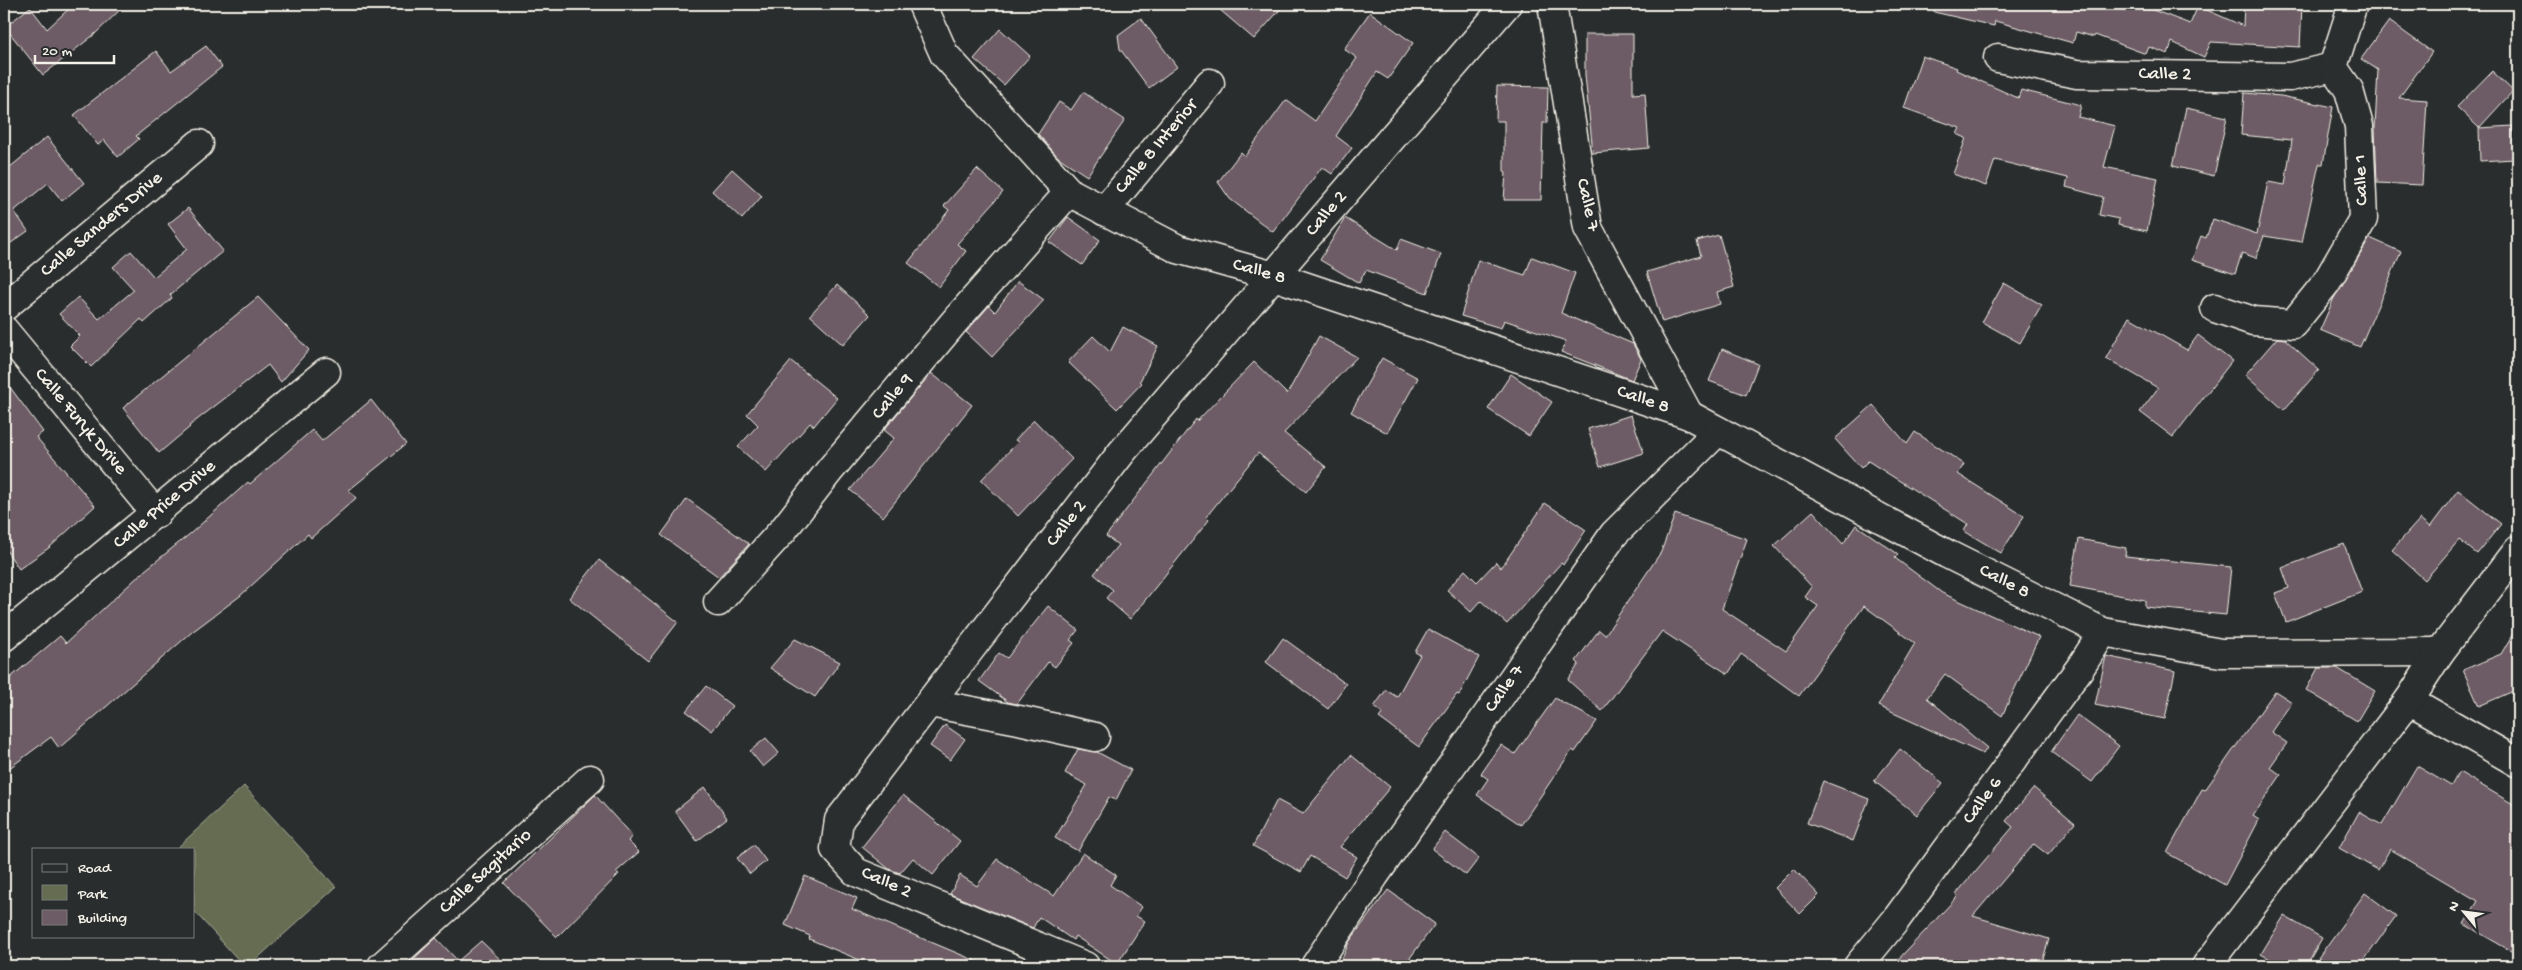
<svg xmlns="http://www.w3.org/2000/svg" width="2522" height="970" viewBox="0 0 2522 970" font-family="'Gochi Hand',sans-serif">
	<rect width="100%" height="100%" fill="#2a2d2e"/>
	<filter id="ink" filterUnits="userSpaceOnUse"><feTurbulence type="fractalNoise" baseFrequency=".02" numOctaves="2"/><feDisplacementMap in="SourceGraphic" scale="10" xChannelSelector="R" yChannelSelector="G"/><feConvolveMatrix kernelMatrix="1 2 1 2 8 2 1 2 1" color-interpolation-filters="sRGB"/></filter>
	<g filter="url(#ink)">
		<polygon fill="#656c51" stroke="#acae9c" points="244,786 336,887 249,966 244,966 194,911 194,849 176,849"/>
		<g fill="#6d5c65" stroke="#f4f1e8">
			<polygon points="74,4 126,4 95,34 43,75 5,27 30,7 47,29"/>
			<polygon points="1213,4 1285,4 1254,39"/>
			<polygon points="1935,4 2137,4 2190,24 2198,6 2243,26 2244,4 2302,6 2300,47 2211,42 2204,57 2172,42 2168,54 2149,47 2146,54 2095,35 2094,37 2076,32 2073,43 1995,21 1994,26 1934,12"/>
			<polygon points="1370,12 1413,43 1388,79 1377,72 1336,136 1352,148 1332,174 1322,167 1273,232 1230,199 1218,182 1241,152 1245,156 1286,100 1315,121 1357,58 1344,49"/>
			<polygon points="1141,18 1177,67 1149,88 1120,49 1118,35"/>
			<polygon points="2389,21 2432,52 2399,98 2427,100 2422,185 2377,183 2375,128 2378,70 2361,59"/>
			<polygon points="1000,29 1030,56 1004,85 974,59"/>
			<polygon points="1585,34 1633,34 1633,94 1645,93 1649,148 1593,153 1585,75"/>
			<polygon points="206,46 222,67 136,136 139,139 118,157 104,140 98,145 74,115 156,51 171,71"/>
			<polygon points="1922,56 1957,68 1956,70 2018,98 2021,90 2081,105 2078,117 2115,126 2104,167 2158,178 2147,231 2118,225 2119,219 2099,215 2103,197 2066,187 2068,178 1995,160 1986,186 1953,174 1966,138 1957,134 1960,128 1904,108"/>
			<polygon points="2492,71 2513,91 2479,128 2457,107"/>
			<polygon points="1497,86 1548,87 1547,123 1543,123 1541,200 1504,200 1506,172 1504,171 1504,121 1496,121"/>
			<polygon points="1083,92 1125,120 1087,176 1058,157 1038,134 1059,102 1071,110"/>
			<polygon points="2244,93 2281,96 2333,107 2323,164 2319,164 2302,242 2264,236 2256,258 2242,253 2235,274 2192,260 2201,236 2206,238 2213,219 2257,234 2268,182 2285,185 2292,140 2241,135"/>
			<polygon points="2186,108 2227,117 2214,176 2173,166"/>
			<polygon points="2513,126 2515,159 2480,161 2479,128"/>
			<polygon points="47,137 84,183 62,201 48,183 14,211 28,231 4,248 4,172"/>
			<polygon points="732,169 762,196 742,219 712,191"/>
			<polygon points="977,169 1003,192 957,244 966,251 939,287 908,263 949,210 944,206"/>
			<polygon points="188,208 223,251 170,295 172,298 144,323 141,319 91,367 70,346 80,336 59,314 78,297 99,319 134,290 113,267 131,251 154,277 187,249 168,224"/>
			<polygon points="1068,217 1100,240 1082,265 1049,242"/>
			<polygon points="1345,218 1397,250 1401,239 1441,254 1427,293 1366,270 1359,283 1320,260"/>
			<polygon points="1719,235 1734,287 1717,292 1720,304 1662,322 1647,272 1701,256 1697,241"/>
			<polygon points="2370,238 2401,252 2360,347 2320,330 2334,298"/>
			<polygon points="1532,257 1575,273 1561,313 1633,344 1641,359 1632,380 1561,352 1566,341 1504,320 1501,328 1461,316 1478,260 1525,275"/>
			<polygon points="1018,281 1044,300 992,357 966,332 989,306 995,312"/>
			<polygon points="2004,283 2042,305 2020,343 1982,322"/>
			<polygon points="837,285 870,315 843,345 810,315"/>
			<polygon points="258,297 309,350 281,382 268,365 189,426 190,427 159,453 123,408"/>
			<polygon points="2129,317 2187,350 2198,335 2232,361 2173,437 2140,412 2158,388 2106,358"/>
			<polygon points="1123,327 1158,346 1140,381 1142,383 1117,409 1068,362 1093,336 1110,352"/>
			<polygon points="1319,336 1357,357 1284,433 1326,467 1306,492 1258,453 1206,517 1209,520 1130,619 1106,598 1113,590 1094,574 1118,545 1106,536 1196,419 1197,421 1254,362 1287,394"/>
			<polygon points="2277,338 2285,339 2319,370 2284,410 2245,375"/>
			<polygon points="1722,349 1758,364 1746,395 1709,381"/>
			<polygon points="1382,358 1418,378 1387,433 1351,412"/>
			<polygon points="791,361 837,398 814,426 810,423 766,472 738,447 758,425 747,414"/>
			<polygon points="931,373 972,405 883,517 850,490 894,438 884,430"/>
			<polygon points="1511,374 1552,402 1529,436 1488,409"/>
			<polygon points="4,379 43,432 36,437 95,506 50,547 19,569 4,547"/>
			<polygon points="371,400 406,444 349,490 356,498 311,538 308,534 240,596 192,632 59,748 51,737 4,772 4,683 60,636 66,643 144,571 191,533 248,482 250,484 312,430 322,441"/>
			<polygon points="1873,405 1907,444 1915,432 1964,464 1958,474 2024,516 2001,553 1964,531 1968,524 1868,461 1861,468 1835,439"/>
			<polygon points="1631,415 1644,453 1600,467 1588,429"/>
			<polygon points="1034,420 1072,459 1018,516 981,480 1018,442 1015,440"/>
			<polygon points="2458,490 2501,524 2477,554 2459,540 2425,580 2392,550 2420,519 2430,527"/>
			<polygon points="687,499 749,544 719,577 661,535"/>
			<polygon points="1545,503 1586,530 1563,565 1561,563 1507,624 1481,601 1471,612 1447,590 1465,570 1477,582 1496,562 1501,568"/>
			<polygon points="1813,511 1843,544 1856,525 1898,554 1895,558 1942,593 2039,637 2002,716 1945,674 1927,698 1987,748 1983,754 1878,706 1915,643 1864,606 1799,696 1741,654 1728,674 1662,631 1602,711 1568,680 1579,664 1576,661 1599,630 1605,635 1661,552 1675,514 1747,539 1722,609 1786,651 1818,606 1805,597 1812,587 1774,546"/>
			<polygon points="2079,539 2126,548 2125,556 2231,567 2226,615 2145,607 2145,600 2070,586"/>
			<polygon points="2344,544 2362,592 2286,622 2275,593 2289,588 2282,568"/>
			<polygon points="599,560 678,622 648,661 569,598"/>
			<polygon points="1048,606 1078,630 1070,640 1074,643 1055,667 1048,662 1017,704 1008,702 979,681 999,653 1007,658"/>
			<polygon points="2518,625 2518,689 2479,706 2463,670 2501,654"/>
			<polygon points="1428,629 1479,657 1459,695 1457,694 1419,747 1379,718 1383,713 1374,707 1386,690 1397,697 1420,655 1415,652"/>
			<polygon points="1283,638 1346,684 1328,709 1266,662"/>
			<polygon points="795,639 840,662 815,697 770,668"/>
			<polygon points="2106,656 2175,671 2165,719 2095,705"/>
			<polygon points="2318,668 2337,668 2375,691 2357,721 2306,690"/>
			<polygon points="706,686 732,706 712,731 686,711"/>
			<polygon points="2275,691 2292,702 2271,732 2287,743 2270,767 2281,775 2253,816 2259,820 2225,885 2167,853 2202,789 2205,790"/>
			<polygon points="1555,698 1597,721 1575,752 1572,750 1521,825 1477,795 1488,779 1481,774 1501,745 1515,754"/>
			<polygon points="2077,715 2119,746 2092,782 2051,752"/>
			<polygon points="945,725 965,739 950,760 930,746"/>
			<polygon points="766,738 779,753 763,767 750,751"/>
			<polygon points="1078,749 1097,752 1131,770 1116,800 1109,797 1078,851 1055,838 1087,785 1065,773"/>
			<polygon points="1900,749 1943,783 1917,815 1874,781"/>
			<polygon points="1351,755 1390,787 1340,847 1357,857 1345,877 1310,856 1301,872 1253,846 1277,800 1303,814"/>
			<polygon points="2417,766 2451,786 2459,772 2518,807 2518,955 2464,924 2478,901 2390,849 2378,870 2339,848 2359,812 2382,825"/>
			<polygon points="1823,781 1869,799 1853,841 1807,823"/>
			<polygon points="705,787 727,818 697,841 675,811"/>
			<polygon points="2034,788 2075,823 2048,855 2034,844 1973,916 2049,939 2041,966 1981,966 1957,959 1951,966 1892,966 1958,896 1956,894 2013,827 2006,821"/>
			<polygon points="595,795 632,836 628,841 639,852 616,872 619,874 557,937 504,883"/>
			<polygon points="903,795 960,841 933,875 913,858 900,873 889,869 862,847"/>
			<polygon points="1445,832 1479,858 1466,875 1432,849"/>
			<polygon points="754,845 766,861 750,874 737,858"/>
			<polygon points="1083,853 1116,875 1110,885 1142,907 1136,916 1145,921 1117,964 1075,936 1073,940 1039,917 1033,928 950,894 960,875 977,886 997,859 1054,896"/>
			<polygon points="1794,869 1819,895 1800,914 1775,888"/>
			<polygon points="805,876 857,898 852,909 988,966 874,966 809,939 810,936 785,925"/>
			<polygon points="1388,890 1435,924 1404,966 1339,966 1349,942"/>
			<polygon points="2365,893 2396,916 2360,966 2332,966 2318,958"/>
			<polygon points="2284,916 2322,938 2306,966 2282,966 2261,954"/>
			<polygon points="436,938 458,961 481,941 507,966 406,966"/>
		</g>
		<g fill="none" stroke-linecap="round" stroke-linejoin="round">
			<g stroke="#f4f1e8" stroke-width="31">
				<g id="minor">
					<polyline points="922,4 944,54 1069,192 1178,249 1274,276 1689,415 1947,554 2103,632 2221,653 2440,652"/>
					<polyline points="1552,4 1588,228 1689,415"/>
					<polyline points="1998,58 2077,74 2290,77 2333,67"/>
					<polyline points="1104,211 1210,83"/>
					<polyline points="4,307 199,144"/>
					<polyline points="2215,308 2253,321 2293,324 2326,283 2363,219 2359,126 2349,90 2333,67 2353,4"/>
					<polyline points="4,330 156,514"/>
					<polyline points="718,602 784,529 830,470 955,321 1069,192"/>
					<polyline points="4,637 326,372"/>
					<polyline points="2409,700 2518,763"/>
					<polyline points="930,703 1019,720 1095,737"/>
					<polyline points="382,966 590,779"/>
					<polyline points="1085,966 856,872 835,849 839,820 1122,452 1507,4"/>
					<polyline points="1315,966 1375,875 1614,534 1718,431"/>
					<polyline points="1858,966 1895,921 2080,668 2103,632"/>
					<polyline points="2206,966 2409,700 2440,652 2518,550"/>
				</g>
			</g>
			<use href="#minor" stroke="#2a2d2e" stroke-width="28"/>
		</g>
	</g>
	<g text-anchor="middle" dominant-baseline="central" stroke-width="4.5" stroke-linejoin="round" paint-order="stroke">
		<g font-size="19" fill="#f4f1e8" stroke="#2a2d2e">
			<text transform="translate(2165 75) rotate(1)">Calle 2</text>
			<text transform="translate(1157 147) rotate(-50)">Calle 8 Interior</text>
			<text transform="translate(2362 180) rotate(-92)">Calle 1</text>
			<text transform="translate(1587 205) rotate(77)">Calle 7</text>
			<text transform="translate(1327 214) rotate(-50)">Calle 2</text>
			<text transform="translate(102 225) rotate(-40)">Calle Sanders Drive</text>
			<text transform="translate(1259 272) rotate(16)">Calle 8</text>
			<text transform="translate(893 397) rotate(-51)">Calle 9</text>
			<text transform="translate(1643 400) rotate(19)">Calle 8</text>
			<text transform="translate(80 422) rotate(50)">Calle Furyk Drive</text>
			<text transform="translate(165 505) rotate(-40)">Calle Price Drive</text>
			<text transform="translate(1067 524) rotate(-52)">Calle 2</text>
			<text transform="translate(2004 582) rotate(27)">Calle 8</text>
			<text transform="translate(1505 689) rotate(-55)">Calle 7</text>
			<text transform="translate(1983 801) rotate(-54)">Calle 6</text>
			<text transform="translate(486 872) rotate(-42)">Calle Sagitario</text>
			<text transform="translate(886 883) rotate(24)">Calle 2</text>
		</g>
	</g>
	<rect width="2522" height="970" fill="none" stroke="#2a2d2e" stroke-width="20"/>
	<rect x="10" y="10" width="2502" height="950" fill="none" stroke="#f4f1e8" stroke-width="2" filter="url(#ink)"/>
	<rect x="32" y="848" width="162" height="90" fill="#2a2d2e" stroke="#7b7b78"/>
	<rect x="42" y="864" width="25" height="8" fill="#2a2d2e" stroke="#7b7b78"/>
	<text x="78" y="872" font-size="15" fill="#f4f1e8">Road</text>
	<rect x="42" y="885" width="25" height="15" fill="#656c51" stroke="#7b7b78"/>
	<text x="78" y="898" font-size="15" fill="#f4f1e8">Park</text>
	<rect x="42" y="910" width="25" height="15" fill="#6d5c65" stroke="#7b7b78"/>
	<text x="78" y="922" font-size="15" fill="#f4f1e8">Building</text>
	<g transform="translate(2464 912) rotate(299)" stroke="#2a2d2e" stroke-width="4" paint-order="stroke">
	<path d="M0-4L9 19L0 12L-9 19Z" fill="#f4f1e8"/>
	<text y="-8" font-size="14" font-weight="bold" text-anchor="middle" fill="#f4f1e8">N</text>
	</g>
	<path d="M35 55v8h79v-8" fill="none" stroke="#f4f1e8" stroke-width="2.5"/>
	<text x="42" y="55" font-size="15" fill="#f4f1e8" stroke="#2a2d2e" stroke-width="4" paint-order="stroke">20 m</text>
</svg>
